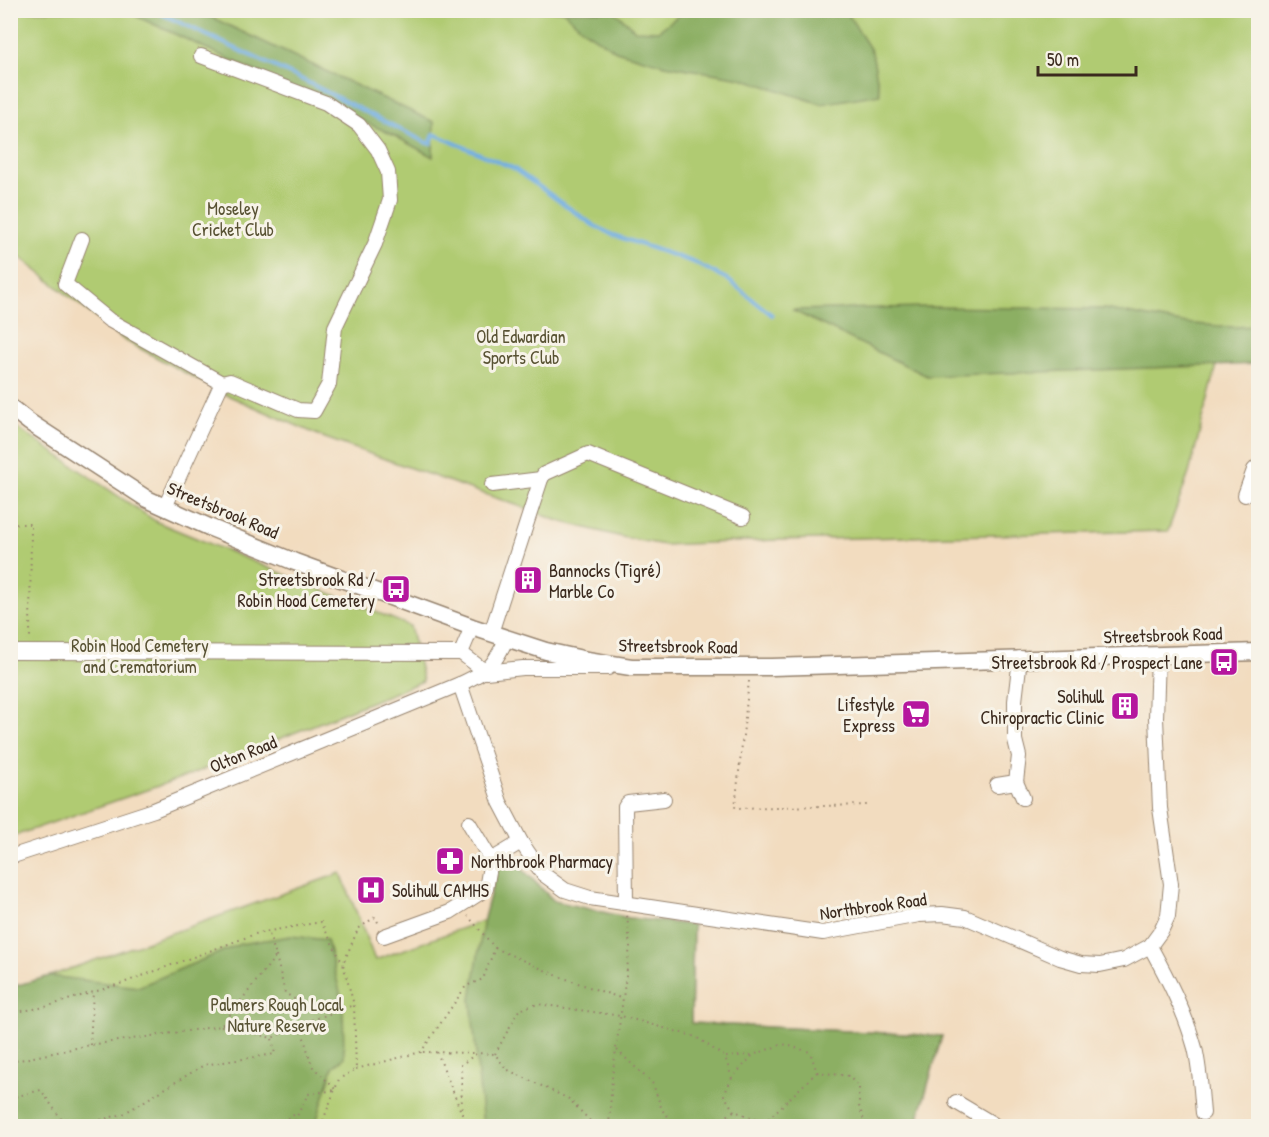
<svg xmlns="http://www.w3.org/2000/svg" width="1269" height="1137" viewBox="0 0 1269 1137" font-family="'Patrick Hand',sans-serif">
	<rect width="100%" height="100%" fill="#f7f3e8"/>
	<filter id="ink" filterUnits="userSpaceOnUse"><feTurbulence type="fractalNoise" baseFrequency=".0167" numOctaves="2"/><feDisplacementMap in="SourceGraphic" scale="12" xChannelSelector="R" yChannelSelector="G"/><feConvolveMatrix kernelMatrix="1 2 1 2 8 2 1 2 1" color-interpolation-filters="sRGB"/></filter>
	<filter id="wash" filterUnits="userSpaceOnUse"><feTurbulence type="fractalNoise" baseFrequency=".008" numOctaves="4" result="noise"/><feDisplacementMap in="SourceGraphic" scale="24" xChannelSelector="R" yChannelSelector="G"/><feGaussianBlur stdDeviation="1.35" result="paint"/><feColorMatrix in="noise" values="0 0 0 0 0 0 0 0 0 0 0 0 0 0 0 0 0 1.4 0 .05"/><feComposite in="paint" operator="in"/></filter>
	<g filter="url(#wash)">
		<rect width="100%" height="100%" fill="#f2dcbf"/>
		<g fill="#b0cb72" stroke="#767a48" stroke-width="1.5">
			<polygon points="10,11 1258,11 1258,347 1229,341 1217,365 1189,473 1168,531 776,540 664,545 622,537 559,521 519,506 325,438 227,395 124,340 11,250"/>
			<polygon points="10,423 157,522 410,626 423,681 187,776 11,837"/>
			<polygon points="510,857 554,901 629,918 693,925 691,1023 942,1036 916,1126 11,1126 11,987 50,976 341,873 375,960 485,920 498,865"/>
		</g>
		<g fill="#8caf64" stroke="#646c41" stroke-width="1.5">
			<polygon points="125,11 198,11 434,122 433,157 391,134"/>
			<polygon points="563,11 614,11 635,30 658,31 685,11 846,11 872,52 880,94 821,104 741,78 665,65 616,51 585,31"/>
			<polygon points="926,307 1104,309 1182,323 1232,327 1258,326 1258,364 927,376 792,310"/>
			<polygon points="510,857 554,901 629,918 693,925 691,1023 942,1036 916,1126 483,1126 471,999 484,918 498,865"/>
			<polygon points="291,936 327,940 343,1004 344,1058 333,1067 315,1126 11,1126 11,987 50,976 138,987 240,944"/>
		</g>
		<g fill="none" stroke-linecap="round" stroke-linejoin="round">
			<polyline stroke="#71aee3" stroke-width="4" points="153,10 301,79 427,143 431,143 434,134 513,168 593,225 613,235 693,262 727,279 772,315"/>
		</g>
	</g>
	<g filter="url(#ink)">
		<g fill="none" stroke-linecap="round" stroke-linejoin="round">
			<g stroke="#96836e" stroke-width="16">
				<g id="minor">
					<polyline points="82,239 65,284 109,320 222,383"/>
					<polyline points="492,485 541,479"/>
					<polyline points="1245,495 1254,470 1258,466"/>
					<polyline points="165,507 222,383 230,381 298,410 314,411 329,384 335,327 375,244 390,200 388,172 378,150 359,125 326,103 201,56"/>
					<polyline points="491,633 541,479 544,474 588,454 743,517"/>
					<polyline points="10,652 461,653 486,672 523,668 608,668"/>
					<polyline points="461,653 472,627"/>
					<polyline points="460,684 500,802 521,842 543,874 565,890 590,898 823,933 919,915 942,914 965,917 1060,958 1081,964 1100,965 1124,960 1150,946 1161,931 1168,916 1171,884 1160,808 1156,718 1158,655"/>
					<polyline points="1016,782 1023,798"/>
					<polyline points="997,785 1016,782 1019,756 1015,740 1015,701 1020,658"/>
					<path d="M10,857L154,810L460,684C490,670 493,667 507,638"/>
					<polyline points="491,860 521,842"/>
					<polyline points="626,903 625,807 628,803 664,799"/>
					<polyline points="384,936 450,912 486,889 491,860 469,823"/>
					<path d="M1150,946C1168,979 1185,1012 1195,1048C1200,1069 1201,1092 1203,1113"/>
					<polyline points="956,1102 993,1124"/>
				</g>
			</g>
			<g stroke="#96836e" stroke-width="19">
				<polyline id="major" points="10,407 29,422 147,499 211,528 295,562 472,627 546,651 587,660 631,667 772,667 1258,652"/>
			</g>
			<g stroke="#96836e" stroke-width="2" stroke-dasharray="1.5 4.5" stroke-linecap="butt">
				<polyline points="10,524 31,524 30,639"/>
				<polyline points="749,681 735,808 867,805"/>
				<polyline points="495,948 558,976 623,999"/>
				<polyline points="276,956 285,993 307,1007 332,1013 354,1005"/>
				<polyline points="10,1013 45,1007 123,983 258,933 321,922 343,964"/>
				<polyline points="221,1026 272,1038 300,1024 332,1013"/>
				<polyline points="90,1045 93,992"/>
				<polyline points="617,1050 653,1084 662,1110 677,1126"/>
				<polyline points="423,1052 477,1053"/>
				<polyline points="437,1052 462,1114 459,1126"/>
				<polyline points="495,1054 519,1010 538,1004 621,1016 696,1037 725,1057 732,1078"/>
				<polyline points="726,1057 753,1055"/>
				<polyline points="10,1062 90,1045 221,1026 276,956 268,931"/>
				<polyline points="356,1069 421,1052 466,986 483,979 495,948 468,916"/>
				<polyline points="817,1072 848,1076 859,1086 859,1106 866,1126"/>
				<polyline points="10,1098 41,1090 66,1126"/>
				<polyline points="734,1111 724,1095 732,1078 753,1055 783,1044 810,1052 817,1072 765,1122"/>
				<polyline points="462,1114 461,1065 477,1053 495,1054 506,1069 569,1099 595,1126"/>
				<polyline points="77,1126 123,1114 204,1065 275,1054 272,1038"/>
				<polyline points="271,1126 298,1113"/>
				<polyline points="292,1126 308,1094 336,1090 312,1066 300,1024"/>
				<polyline points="321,1126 339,1079 356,1069 354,1005 343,964 358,929 375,917 379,924"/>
				<polyline points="609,1126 612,1078 630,947 627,915"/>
				<polyline points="713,1126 734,1111 765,1122 770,1126"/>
			</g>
			<use href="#minor" stroke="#fff" stroke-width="14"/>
			<use href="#major" stroke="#fff" stroke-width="16"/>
		</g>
	</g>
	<defs>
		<g id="building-square" transform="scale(1.5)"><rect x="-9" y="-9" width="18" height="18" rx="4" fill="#b5179e" stroke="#f7f3e8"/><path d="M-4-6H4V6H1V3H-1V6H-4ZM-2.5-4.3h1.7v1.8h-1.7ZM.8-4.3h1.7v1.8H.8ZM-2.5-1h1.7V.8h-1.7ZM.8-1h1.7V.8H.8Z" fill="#fff"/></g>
		<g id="bus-square" transform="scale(1.5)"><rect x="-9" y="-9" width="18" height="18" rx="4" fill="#b5179e" stroke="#f7f3e8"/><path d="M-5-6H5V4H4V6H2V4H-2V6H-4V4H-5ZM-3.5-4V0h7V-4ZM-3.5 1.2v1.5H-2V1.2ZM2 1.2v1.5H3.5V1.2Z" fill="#fff"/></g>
		<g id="supermarket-square" transform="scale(1.5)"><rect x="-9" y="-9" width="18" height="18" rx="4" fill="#b5179e" stroke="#f7f3e8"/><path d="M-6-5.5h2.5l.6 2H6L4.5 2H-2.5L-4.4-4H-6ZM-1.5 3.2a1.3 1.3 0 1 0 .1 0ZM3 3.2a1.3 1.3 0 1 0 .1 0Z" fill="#fff"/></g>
		<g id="pharmacy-square" transform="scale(1.5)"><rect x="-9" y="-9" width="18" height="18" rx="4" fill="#b5179e" stroke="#f7f3e8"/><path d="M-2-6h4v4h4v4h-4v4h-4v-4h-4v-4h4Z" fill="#fff"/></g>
		<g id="hospital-square" transform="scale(1.5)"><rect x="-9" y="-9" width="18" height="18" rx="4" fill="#b5179e" stroke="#f7f3e8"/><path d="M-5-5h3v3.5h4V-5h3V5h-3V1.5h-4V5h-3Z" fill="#fff"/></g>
	</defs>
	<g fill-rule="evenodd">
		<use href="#building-square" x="528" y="580"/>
		<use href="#bus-square" x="396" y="589"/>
		<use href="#bus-square" x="1224" y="662"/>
		<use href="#building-square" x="1125" y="706"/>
		<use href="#supermarket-square" x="916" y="714"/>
		<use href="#pharmacy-square" x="450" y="861"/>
		<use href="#hospital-square" x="371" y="890"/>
	</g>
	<g text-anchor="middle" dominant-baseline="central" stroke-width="6" stroke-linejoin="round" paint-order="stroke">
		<g font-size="18" fill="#585233" stroke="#f7f3e8">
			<text x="233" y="208">Moseley<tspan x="233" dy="21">Cricket Club</tspan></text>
			<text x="521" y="336">Old Edwardian<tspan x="521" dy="21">Sports Club</tspan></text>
			<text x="140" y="645">Robin Hood Cemetery<tspan x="140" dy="21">and Crematorium</tspan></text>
			<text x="277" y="1004">Palmers Rough Local<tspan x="277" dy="21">Nature Reserve</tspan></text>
		</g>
		<g font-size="18" fill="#3b2a1e" stroke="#f7f3e8">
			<text transform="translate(223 510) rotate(23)">Streetsbrook Road</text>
			<text transform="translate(1163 635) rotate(-2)">Streetsbrook Road</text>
			<text transform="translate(678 646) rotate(1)">Streetsbrook Road</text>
			<text transform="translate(243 754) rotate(-22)">Olton Road</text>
			<text transform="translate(873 906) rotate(-8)">Northbrook Road</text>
		</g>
		<g font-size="18" fill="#3b2a1e" stroke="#f7f3e8" text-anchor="end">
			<text x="549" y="570" text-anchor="start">Bannocks (Tigré)<tspan x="549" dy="21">Marble Co</tspan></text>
			<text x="375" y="579">Streetsbrook Rd /<tspan x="375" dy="21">Robin Hood Cemetery</tspan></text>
			<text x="1203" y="662">Streetsbrook Rd / Prospect Lane</text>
			<text x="1104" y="696">Solihull<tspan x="1104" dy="21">Chiropractic Clinic</tspan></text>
			<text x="895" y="704">Lifestyle<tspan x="895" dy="21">Express</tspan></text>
			<text x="471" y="861" text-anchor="start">Northbrook Pharmacy</text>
			<text x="392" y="890" text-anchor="start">Solihull CAMHS</text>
		</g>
	</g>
	<rect width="1269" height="1137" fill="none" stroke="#f7f3e8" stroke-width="36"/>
	<path d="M1038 66v9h98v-9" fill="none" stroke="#3b2a1e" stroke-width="3"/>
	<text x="1047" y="66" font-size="18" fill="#3b2a1e" stroke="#f7f3e8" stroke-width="4.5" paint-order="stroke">50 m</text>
</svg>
